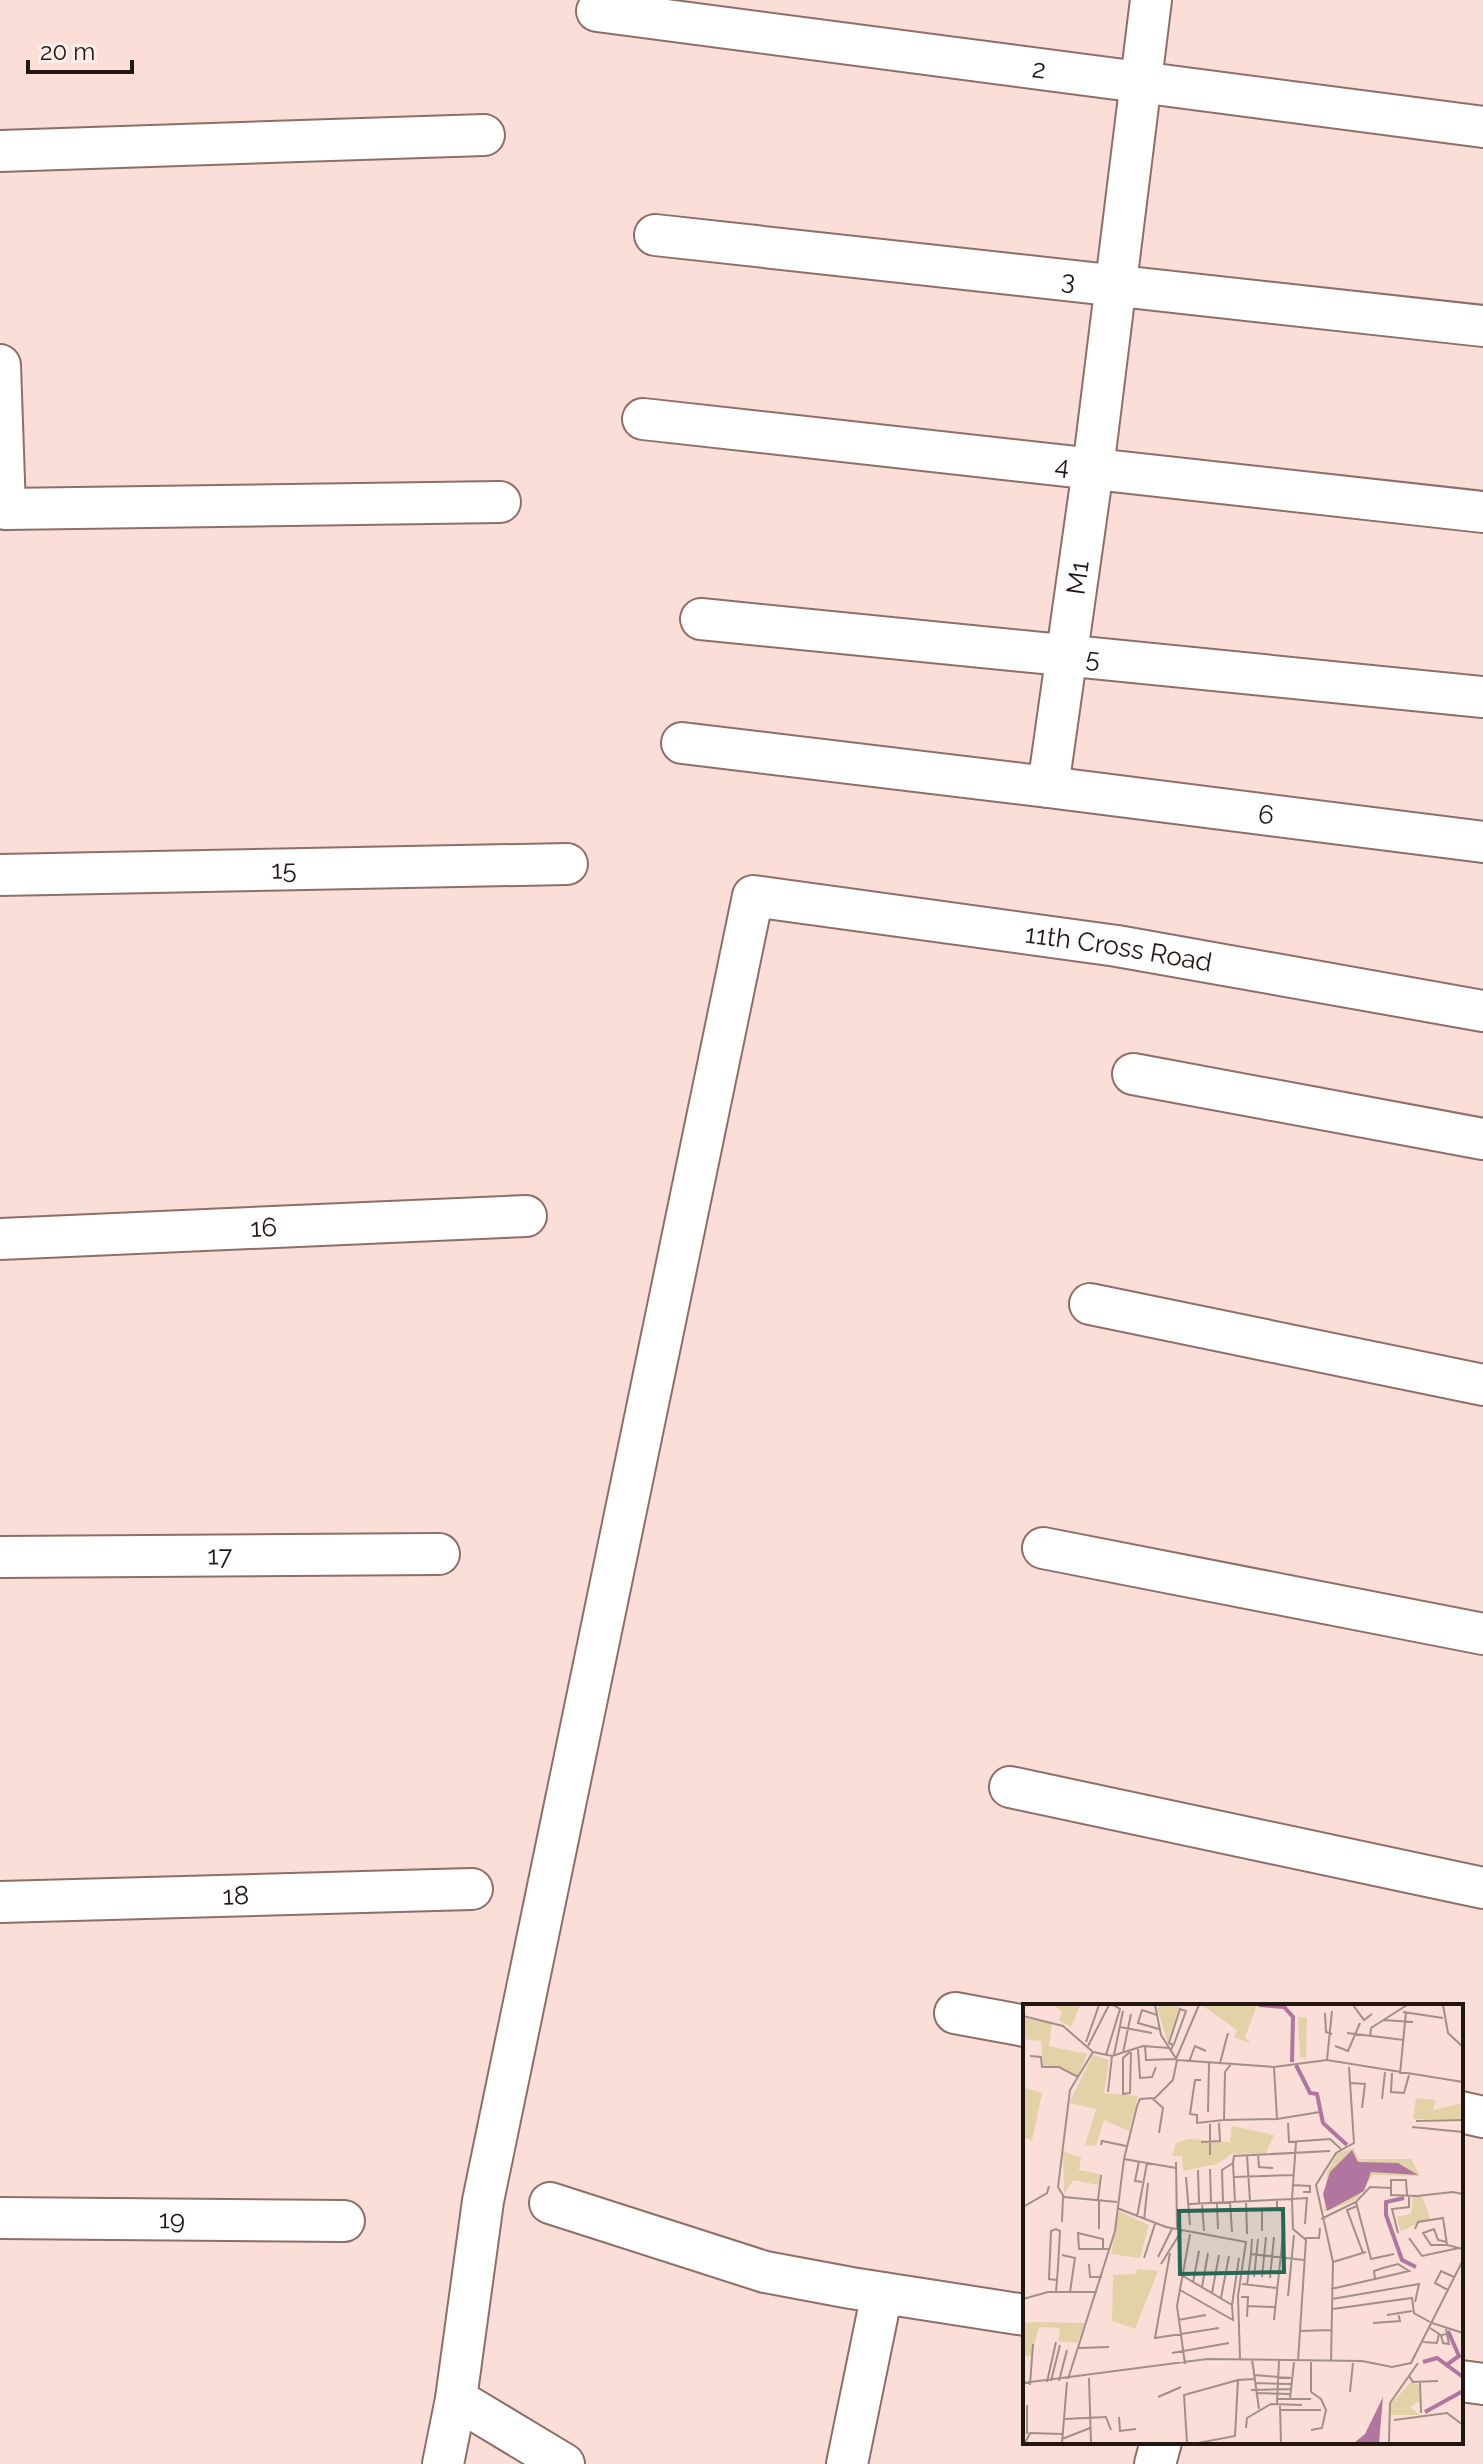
<svg xmlns="http://www.w3.org/2000/svg" width="1483" height="2464" viewBox="0 0 1483 2464" font-family="Raleway,sans-serif">
	<rect width="100%" height="100%" fill="#fbded7"/>
	<g fill="none" stroke-linecap="round" stroke-linejoin="round">
		<g stroke="#8e6e67" stroke-width="44">
			<g id="minor">
				<path id="s1" d="M597,11L1483,127"/>
				<polyline points="0,151 484,135"/>
				<path id="s2" d="M655,235L1483,326"/>
				<polyline points="0,365 5,509 500,502"/>
				<path id="s3" d="M643,419L1483,512"/>
				<path id="s4" d="M701,619L1483,697"/>
				<path id="s5" d="M682,743L1048,787L1093,469L1151,0"/>
				<path id="s6" d="M1048,787L1483,842"/>
				<path id="s7" d="M0,875L567,864"/>
				<polyline points="1133,1074 1483,1139"/>
				<path id="s8" d="M0,1239L526,1216"/>
				<polyline points="1090,1304 1483,1385"/>
				<polyline points="1043,1548 1483,1634"/>
				<path id="s9" d="M0,1557L439,1554"/>
				<polyline points="1010,1787 1483,1888"/>
				<path id="s10" d="M0,1902L472,1889"/>
				<polyline points="955,2013 1025,2026"/>
				<polyline points="1461,2112 1483,2117"/>
				<polyline points="550,2203 765,2272 851,2288 1025,2315"/>
				<path id="s11" d="M0,2218L344,2221"/>
				<polyline points="1461,2381 1483,2384"/>
				<polyline points="456,2399 564,2464"/>
				<path id="s12" d="M443,2464L456,2399L483,2201L753,896L1117,946L1483,1011"/>
				<polyline points="847,2464 882,2293"/>
				<polyline points="1155,2464 1161,2442"/>
			</g>
		</g>
		<use href="#minor" stroke="#fff" stroke-width="40"/>
	</g>
	<g text-anchor="middle" dominant-baseline="central" stroke-width="7" stroke-linejoin="round" paint-order="stroke">
		<g font-size="26" fill="#221613" stroke="#feefeb">
			<text stroke="none"><textPath href="#s1" startOffset="446">2</textPath></text>
			<text stroke="none"><textPath href="#s2" startOffset="416">3</textPath></text>
			<text stroke="none"><textPath href="#s3" startOffset="422">4</textPath></text>
			<text stroke="none"><textPath href="#s5" startOffset="580">M1</textPath></text>
			<text stroke="none"><textPath href="#s4" startOffset="394">5</textPath></text>
			<text stroke="none"><textPath href="#s6" startOffset="220">6</textPath></text>
			<text stroke="none"><textPath href="#s7" startOffset="284">15</textPath></text>
			<text stroke="none"><textPath href="#s12" startOffset="1968">11th Cross Road</textPath></text>
			<text stroke="none"><textPath href="#s8" startOffset="264">16</textPath></text>
			<text stroke="none"><textPath href="#s9" startOffset="220">17</textPath></text>
			<text stroke="none"><textPath href="#s10" startOffset="236">18</textPath></text>
			<text stroke="none"><textPath href="#s11" startOffset="172">19</textPath></text>
		</g>
	</g>
	<g transform="translate(1023 2004)">
		<rect width="440" height="440" fill="#fbded7"/>
		<path d="M30,1H57L48,23L36,17L39,7ZM140,1L156,3L145,39L134,4ZM234,1L222,33L228,40L211,33L214,26L180,2ZM275,13H284L283,55L277,53ZM0,14L29,19L26,42L64,50L55,72L36,62H20L18,37L0,35ZM70,51L86,56L81,89L115,92L106,127L81,116L73,142L62,141L73,105L46,99ZM393,94L413,96L410,106L440,99V115H390ZM209,122L251,131L243,149L209,150L194,160L160,167L159,152H149L153,139L165,135L207,138ZM40,147L58,154L56,166L77,170L75,181L50,176L41,191ZM390,192H399L407,214L378,227L373,213L388,210ZM96,207L126,221L117,254L88,250ZM114,265L135,267L112,325L89,317L90,271L113,270ZM0,319L11,318L62,319L54,339L35,337L37,324L16,323L8,352L0,351ZM388,378L396,381V397L387,403L397,411H367V401Z" fill="#e3d2a7"/>
		<path d="M0,83L19,89L9,137L0,133Z" fill="#e3d2a7"/>
		<path d="M330,144L336,155H388L397,172L350,171L333,196L301,208L304,169L314,149Z" fill="#e3d2a7"/>
		<path d="M329,146L335,158L375,159L395,171L348,168L341,187L304,207L300,190L307,168ZM360,393L356,439H331L342,430Z" fill="#b076a0"/>
		<path fill="none" stroke="#b076a0" stroke-width="4" d="M236,1L261,3L270,13L269,58M273,61L287,89L294,90L300,119L324,141M381,194L363,198V211L379,256L393,263M400,358L414,354L440,373M422,362L436,352L425,327M402,408L440,387"/>
		<path fill="none" stroke="#a48e89" stroke-width="2" d="M132,1L138,31L154,56M330,1L341,16L349,10M420,1L425,29L440,43M380,8L420,14M302,9L303,28L309,30M134,11L119,6L115,19L136,25M0,12L40,22L70,48M360,16L390,18M97,23L129,29M324,29L381,36M347,33L348,24L384,1M63,38L76,1M65,42L86,1M122,42L123,56L153,55L176,1M312,42L325,47L337,19M115,45L117,74L129,73L133,63M148,46L150,41L151,40L163,7L157,5L146,39L150,41M70,48L47,86L35,183L41,193L94,198M70,48L89,52L120,42L146,44M107,48L100,54V90L107,89L108,48M100,49L108,10M83,51L97,5L90,1M91,51L100,7M7,52L18,53L19,63H36L55,73M154,56L251,63L304,56L440,78M304,56L309,7M166,58L172,42L183,47M197,59L205,29M208,60L202,68L201,116L254,115L251,63M369,69L368,88L381,89L386,71M377,70L383,8M178,76H172L167,110L174,111V119L201,116M328,79L342,80L339,104M85,88L89,52M130,95L140,104L136,129M359,95L362,68M185,108L186,58M254,115L297,108M393,117L440,116M265,119L266,138L307,135L318,145M187,120V151M389,123L440,128M178,138L197,137L196,119M273,138L269,195L284,194L282,220M78,141L79,137L103,142M224,151L227,197M235,151L236,163L250,164M101,155L153,164M116,157L112,177L119,178M153,158L154,224M210,159L212,198M187,165L188,199M175,166L176,199M163,173L167,221M211,173L271,171M270,181L287,182V188H280M384,191L383,176H368V191L394,192L430,188L440,190M75,196L78,171M223,197L224,230M200,198L199,166L210,159L211,152L307,147M207,198L209,228M333,198L348,255L371,250M179,199L181,227M194,199L195,225M166,200L269,195L270,225L283,236L275,357M334,202L324,206L340,249M0,203L24,189L26,182M94,204L143,223L223,238L215,292L217,355M114,213L124,159M298,215L333,198L347,183L368,184M121,216L125,179M39,218L40,192M76,225V196M392,225L395,218L420,214L424,241L440,245M239,227V206L254,205V196M375,229L369,205L386,203V191M282,234H296L297,224M386,234L399,252L436,244M229,235L228,250L281,256M424,238L415,236L411,225L400,229L408,241H424M80,245V235L55,229L56,245H87M147,249L132,334L196,324M39,251L52,254L47,288M135,253L149,225M121,254L132,220M310,258L343,248M66,260L67,273H79M138,260L159,226M231,273L235,235M239,273L243,233M247,274L251,233M170,278L176,247M219,280L254,284M224,281L228,250M179,283L185,249M308,285L352,275L386,267L375,260L360,264L351,267L352,275M157,286L210,316L209,301L160,272M425,286L412,279L418,267L431,273M33,288L34,276L35,263L37,227L33,225L28,227L26,275L34,276M189,289L196,251M265,292L271,231M218,293H225L224,313M198,294L206,252M0,295L25,288H74M309,295L396,280L392,298M209,301L216,254M224,302L252,303M310,305L389,294L391,309L407,318M364,311L389,307M155,316L183,311M251,316L260,231M350,319L377,317L375,309M409,319L440,329M423,325L426,340L420,339L418,331L424,330M277,327L308,326M400,338L414,339L416,330L407,324M55,344L86,343M149,349L206,339M229,355L236,405M308,357L310,258L293,181L313,149L331,139L326,63M162,360L154,302L167,230M231,371L268,374M386,372L390,378L415,377M66,374L68,439M45,375L92,227L101,155L114,102L117,95L132,94L150,76L154,56M28,377L37,341M36,377L44,346M24,378L33,338M0,379L184,355L339,357L369,363L388,359L440,256M232,379L268,380M397,379L398,409M7,381L10,340M228,386L268,385M288,388L298,395L303,406L299,424L288,426M288,388V358M327,388L330,359M233,389L268,390M135,393L158,383M254,395H288M267,395L271,358M254,400L256,356M4,401V430M257,402L258,439M257,406H298M96,413L97,427L113,425M41,415L83,413L88,426M371,416L424,409L440,421M223,424L224,414L248,400L279,401M39,435L67,424M2,439L7,429L40,430M39,439L44,378M164,439L161,391L215,376M175,439L212,432L215,376L231,375M366,439L367,399L395,359"/>
		<path fill="#266755" fill-opacity="0.15" stroke="#266755" stroke-width="4" d="M260,205L261,268L157,270L156,207Z"/>
		<rect width="440" height="440" fill="none" stroke="#221613" stroke-width="4"/>
	</g>
	<path d="M28 60v12h104v-12" fill="none" stroke="#221613" stroke-width="4"/>
	<text x="40" y="60" font-size="24" fill="#221613" stroke="#feefeb" stroke-width="6" paint-order="stroke">20 m</text>
</svg>
